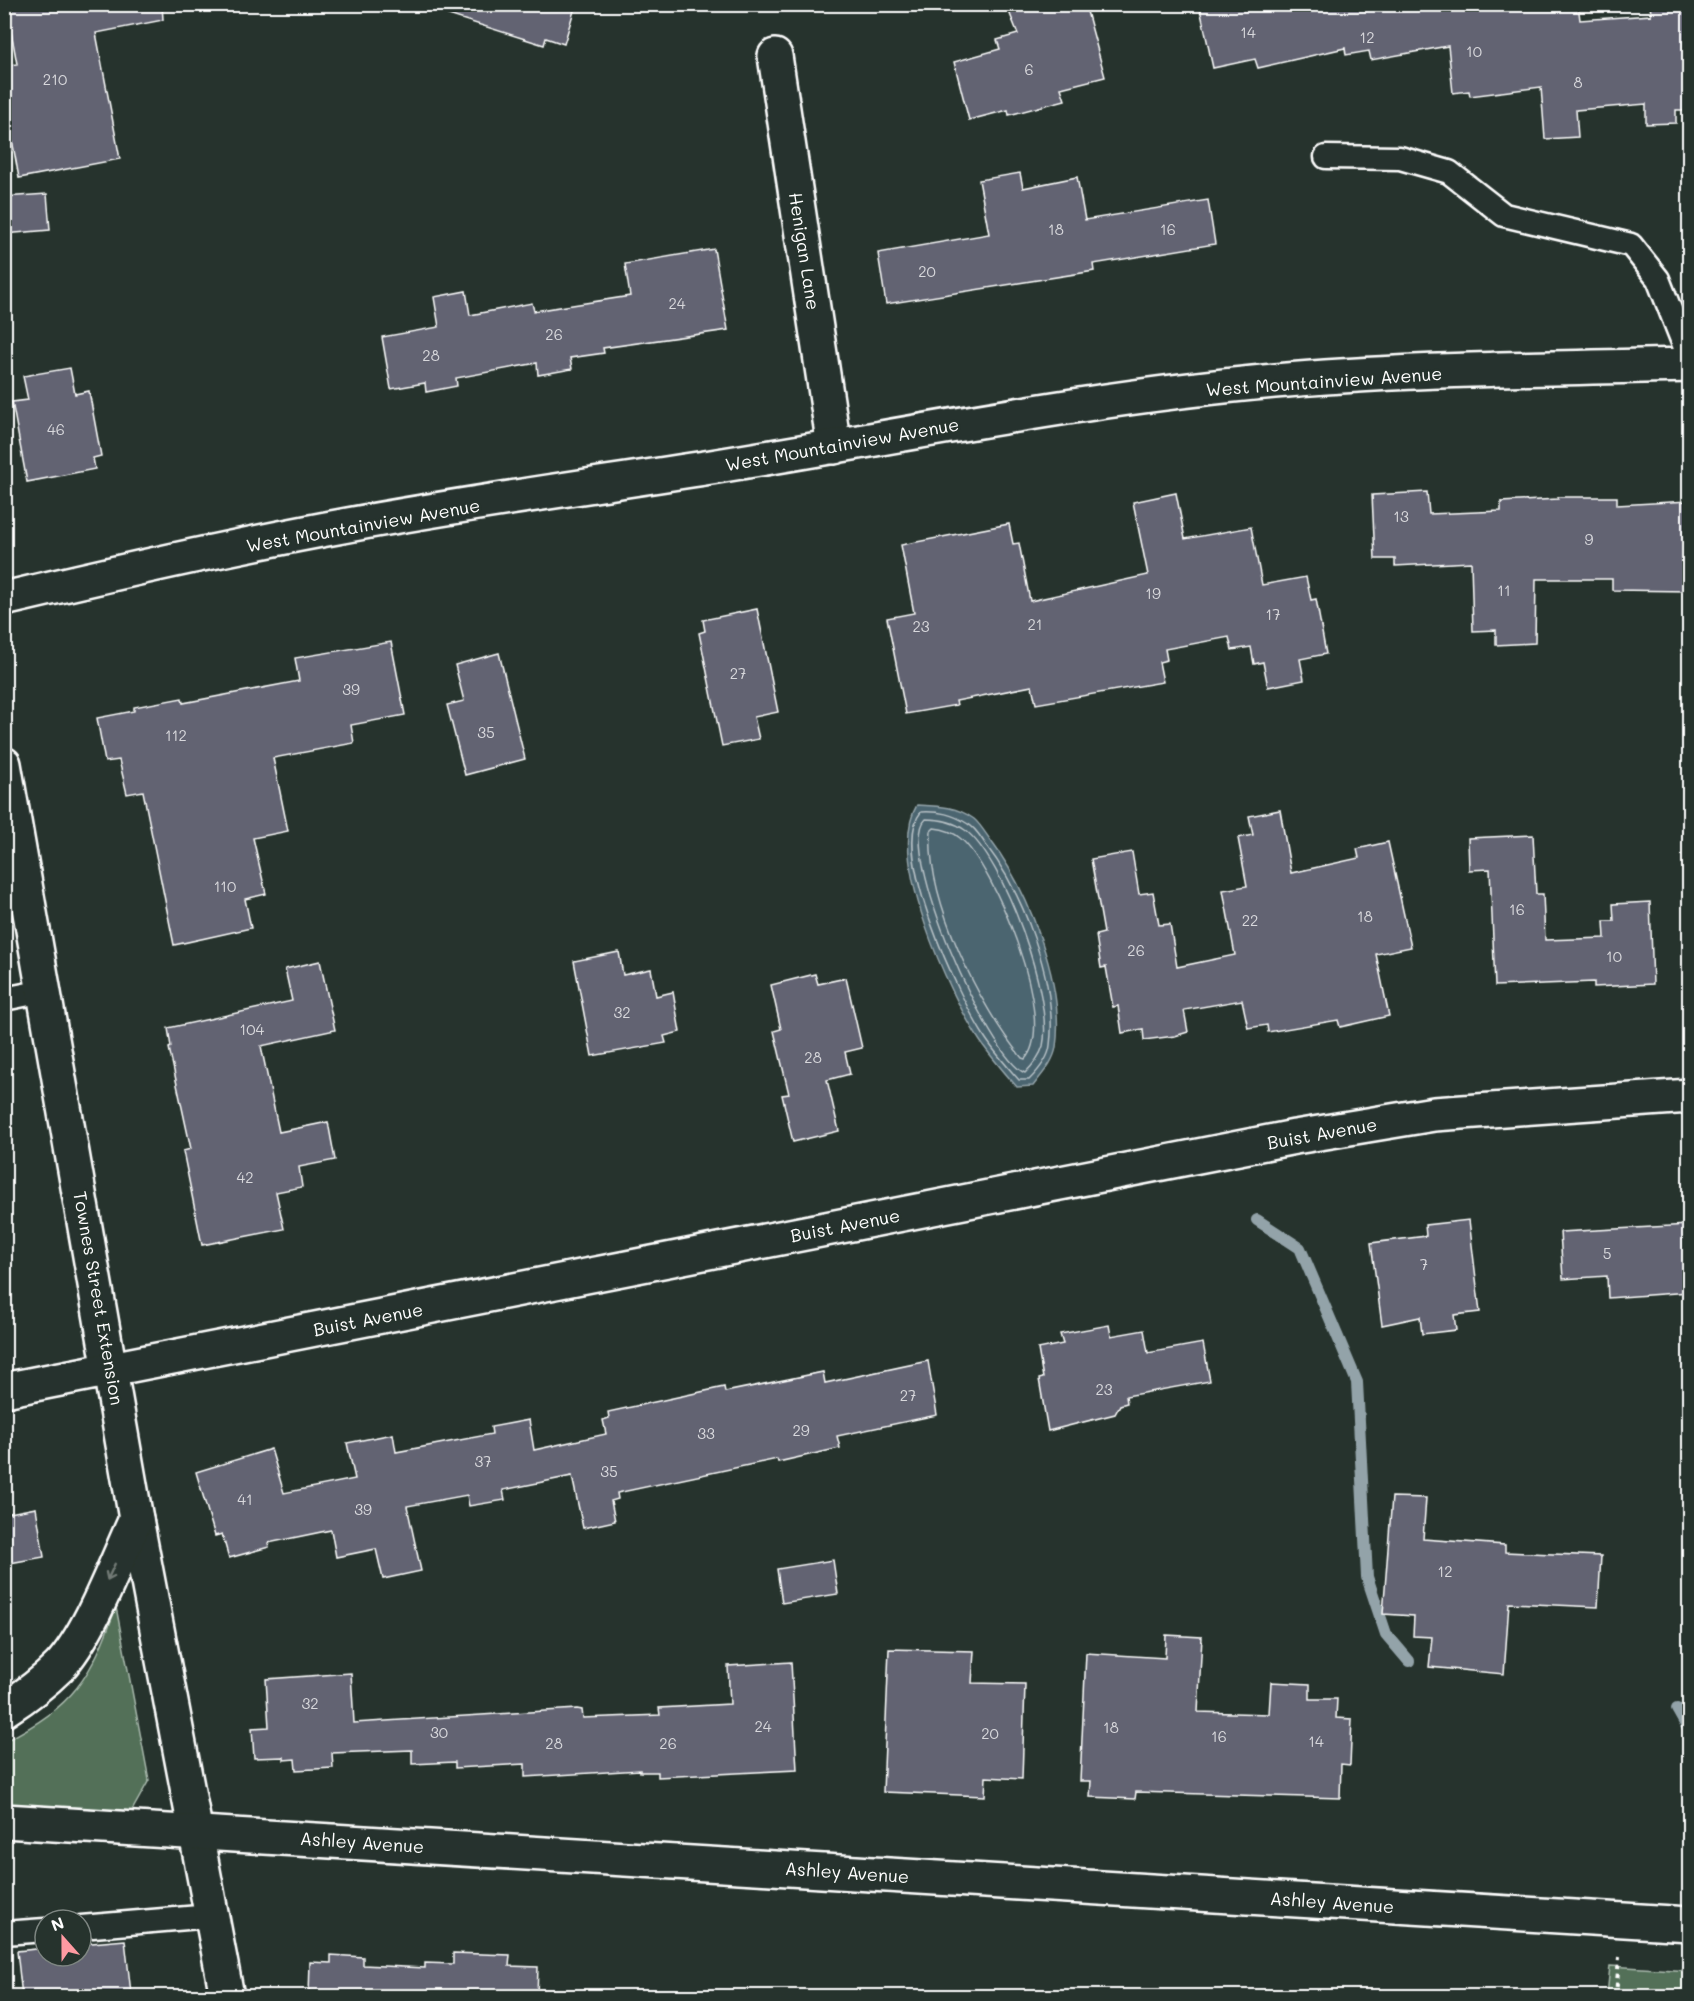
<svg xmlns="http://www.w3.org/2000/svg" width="1694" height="2001" viewBox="0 0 1694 2001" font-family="Mali,sans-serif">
	<rect width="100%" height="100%" fill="#26332d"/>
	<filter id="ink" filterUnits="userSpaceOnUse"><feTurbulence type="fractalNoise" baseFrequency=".0167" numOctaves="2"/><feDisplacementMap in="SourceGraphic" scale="12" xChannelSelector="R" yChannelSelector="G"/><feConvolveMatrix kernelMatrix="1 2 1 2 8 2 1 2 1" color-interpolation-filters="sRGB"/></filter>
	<g filter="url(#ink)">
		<g fill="#527058" stroke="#a8b8ac" stroke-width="1.5">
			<path d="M116,1607L149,1780L130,1814L5,1810V1741C74,1706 91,1678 116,1607Z"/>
			<polygon points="1610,1966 1689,1971 1689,1996 1607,1996"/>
		</g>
		<path fill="#4b6570" stroke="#93a3a9" stroke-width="1.5" d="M917,805C938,806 956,806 974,819C980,824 986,834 991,841C1028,890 1065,984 1056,1047C1054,1062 1041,1075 1033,1086L1017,1087C1004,1072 991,1057 980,1041C949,994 886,857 917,805Z"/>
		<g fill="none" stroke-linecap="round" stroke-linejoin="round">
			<g stroke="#b7c1c6" stroke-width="1.5">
				<path d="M921,812C939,811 953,814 968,824C976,828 981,838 986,845C1023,893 1058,984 1050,1045C1049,1058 1038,1071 1029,1080H1019C1007,1066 994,1052 984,1036C960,999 889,850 921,812Z"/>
				<path d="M926,819C940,819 953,821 965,830C1004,859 1054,998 1043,1046C1040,1056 1032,1066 1025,1073C989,1059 896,847 926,819Z"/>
				<path d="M934,828C943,829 953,832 960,838C994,866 1059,1022 1025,1059L1022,1058C979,1007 926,898 931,831Z"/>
			</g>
			<g stroke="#93a3a9" stroke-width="12">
				<polyline points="1257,1220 1300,1248 1357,1382 1367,1577 1386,1634 1409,1661"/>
				<polyline points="1677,1709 1690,1732"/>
			</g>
		</g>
		<g fill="#626472" stroke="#fff" stroke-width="1.5">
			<polygon points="6,4 162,4 163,20 96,33 120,159 19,178 4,95 4,66 17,64"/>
			<polygon points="440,4 576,4 564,44 546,38 544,45 439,12"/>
			<polygon points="1006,4 1085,4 1105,77 1061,88 1065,100 1009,115 1008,110 969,120 954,62 1000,49 997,40 1018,34"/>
			<polygon points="1199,4 1578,4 1580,20 1651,15 1650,4 1689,4 1689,110 1676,110 1676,123 1646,124 1646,104 1576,110 1578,137 1545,139 1541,87 1470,96 1469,91 1453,93 1448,46 1371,60 1369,51 1346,55 1345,48 1258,68 1255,59 1213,68"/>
			<polygon points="1020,173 1023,188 1077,177 1085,220 1208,200 1215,244 1093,264 1094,271 886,304 878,253 989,234 979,180"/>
			<polygon points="47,194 50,230 4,234 4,197"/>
			<polygon points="714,249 728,330 603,348 604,353 570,358 572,369 538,375 537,363 456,378 457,386 426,392 425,383 391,389 382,337 439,327 434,297 466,291 470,315 532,303 534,311 630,296 625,264"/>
			<polygon points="70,368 75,394 89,391 101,456 93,458 95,469 27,482 12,402 28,400 23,376"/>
			<polygon points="1427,492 1429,514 1501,511 1501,502 1558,499 1558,497 1617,497 1617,505 1689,501 1689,591 1612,590 1612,579 1536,579 1535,643 1496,645 1496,630 1473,631 1471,562 1395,566 1395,559 1375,559 1372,495"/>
			<polygon points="1176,493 1185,539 1251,527 1262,585 1306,577 1311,600 1316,599 1326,654 1300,659 1304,680 1268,687 1263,662 1254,664 1251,647 1232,650 1229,637 1165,649 1167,660 1159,662 1163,682 1036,704 1032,686 956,701 957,705 906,714 887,618 914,613 901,545 1009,524 1013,544 1019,543 1030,601 1148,575 1133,502"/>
			<polygon points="757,609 778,712 754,717 759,739 722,746 699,633 705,631 703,620"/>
			<polygon points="391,642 405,715 351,725 354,743 273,758 288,831 253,838 266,894 245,899 251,928 174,945 143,791 127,794 119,760 105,762 97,718 134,711 134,707 182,698 183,703 299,681 295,658"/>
			<polygon points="499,653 525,759 465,775 447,705 464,701 455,665"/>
			<polygon points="1280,810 1291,873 1359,858 1357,849 1388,842 1411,947 1376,954 1389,1016 1340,1027 1338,1020 1268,1032 1267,1025 1248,1028 1242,1000 1184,1010 1188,1032 1175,1036 1144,1040 1143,1029 1122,1033 1118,1006 1113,1007 1106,967 1101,968 1096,935 1104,933 1091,859 1132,852 1139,894 1153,892 1159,925 1170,924 1177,967 1235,955 1223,890 1247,886 1238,838 1253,835 1249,816"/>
			<polygon points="1533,835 1536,894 1543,894 1545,940 1605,938 1604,921 1614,921 1613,904 1650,902 1653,984 1594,987 1594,982 1495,986 1490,869 1469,870 1468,838"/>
			<polygon points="619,952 623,975 651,969 656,996 673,992 680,1032 664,1036 666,1043 592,1056 574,961"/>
			<polygon points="320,961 335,1030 261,1046 279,1132 328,1122 335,1160 299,1167 302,1187 276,1192 284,1229 202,1245 183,1151 191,1149 169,1048 171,1047 168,1028 292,1001 285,969"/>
			<polygon points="815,974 818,984 846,978 862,1048 845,1052 850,1074 827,1080 839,1131 793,1142 782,1095 789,1094 774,1031 781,1029 771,985"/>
			<polygon points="1469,1220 1480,1312 1454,1315 1456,1330 1422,1334 1420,1317 1382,1325 1371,1243 1426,1236 1425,1225"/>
			<polygon points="1689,1225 1689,1292 1608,1298 1607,1276 1563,1279 1560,1232"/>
			<polygon points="1109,1325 1111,1336 1144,1330 1148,1353 1203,1343 1210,1381 1126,1396 1127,1403 1120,1405 1115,1414 1048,1431 1039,1379 1043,1378 1038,1349 1063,1344 1060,1334"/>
			<polygon points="928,1361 937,1415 837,1436 840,1448 778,1462 777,1459 617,1493 618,1499 611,1501 615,1521 583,1528 572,1476 503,1490 505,1500 469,1506 467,1495 407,1506 421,1571 383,1579 376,1549 336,1557 331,1530 268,1543 269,1547 229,1558 222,1534 215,1536 196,1472 271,1449 284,1493 355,1479 347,1443 393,1434 396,1452 492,1434 491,1427 529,1420 534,1450 606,1434 603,1420 609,1418 608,1412 724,1387 725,1392 823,1372 825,1383"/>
			<polygon points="1392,1497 1426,1498 1423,1539 1505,1545 1505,1552 1601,1556 1598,1607 1509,1603 1504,1674 1429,1667 1432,1637 1413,1636 1414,1616 1383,1614"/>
			<polygon points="36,1508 44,1557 4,1564 4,1514"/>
			<polygon points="833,1560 838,1594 782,1603 777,1569"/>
			<polygon points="1166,1635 1202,1637 1198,1712 1269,1714 1271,1682 1310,1684 1310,1699 1337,1699 1336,1718 1352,1719 1350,1765 1341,1764 1340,1798 1136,1792 1135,1799 1090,1797 1091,1781 1080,1781 1086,1653 1165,1658"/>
			<polygon points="889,1649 974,1651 972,1683 1025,1684 1022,1779 986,1777 985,1796 883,1792"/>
			<polygon points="791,1662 797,1770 658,1777 658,1772 640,1772 640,1770 525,1777 525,1764 455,1768 455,1762 412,1764 412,1750 332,1753 333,1768 296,1770 295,1759 284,1760 284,1757 254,1758 252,1728 269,1727 266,1679 351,1673 354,1723 577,1709 582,1710 583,1718 660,1715 659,1708 730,1704 728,1666"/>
			<polygon points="125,1940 131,1993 97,1996 22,1996 17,1951 45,1948 45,1956 81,1956 81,1944"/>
			<polygon points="453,1953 510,1955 509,1966 538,1967 537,1996 309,1996 310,1962 331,1963 331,1955 363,1957 363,1965 425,1968 425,1963 453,1964"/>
		</g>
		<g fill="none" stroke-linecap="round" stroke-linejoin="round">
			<g stroke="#fff" stroke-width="27">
				<g id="lane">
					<polyline points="1326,157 1400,158 1449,172 1504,215 1631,245 1658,279 1690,360"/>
					<polyline points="4,999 44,991"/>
					<polyline points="81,1927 211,1916"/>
					<polyline points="4,1933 45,1930"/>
				</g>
			</g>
			<g stroke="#fff" stroke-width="38">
				<g id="street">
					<polyline points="775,56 834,447"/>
					<path d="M4,599C118,572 232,546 348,525C468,503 590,486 711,467C903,436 1094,396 1287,380C1421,369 1556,368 1690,365"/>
					<polyline points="4,764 136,1519 227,1996"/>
					<polyline points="4,1390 1295,1137 1434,1114 1690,1096"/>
					<path d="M4,1710C24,1697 42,1684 59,1667C90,1634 116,1562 136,1519"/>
					<polyline points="4,1821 1690,1924"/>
				</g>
			</g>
			<polyline stroke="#fff" stroke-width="4" stroke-dasharray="4.5 4.5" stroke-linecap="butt" points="1616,1996 1619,1957"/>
			<use href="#lane" stroke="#26332d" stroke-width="22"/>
			<use href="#street" stroke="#26332d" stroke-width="33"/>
		</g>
		<defs><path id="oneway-shaft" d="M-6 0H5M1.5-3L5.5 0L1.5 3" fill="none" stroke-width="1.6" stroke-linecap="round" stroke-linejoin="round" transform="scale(1.5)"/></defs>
		<use stroke="#727a76" href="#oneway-shaft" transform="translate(111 1572) rotate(115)"/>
	</g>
	<g text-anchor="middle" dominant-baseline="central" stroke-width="4.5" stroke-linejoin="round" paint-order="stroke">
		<g font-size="15" fill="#d8d8dc">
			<text x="1248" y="32">14</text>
			<text x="1367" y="37">12</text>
			<text x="1474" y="51">10</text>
			<text x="1029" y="69">6</text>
			<text x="55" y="79">210</text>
			<text x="1578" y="82">8</text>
			<text x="1056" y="229">18</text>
			<text x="1168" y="229">16</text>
			<text x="927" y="271">20</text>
			<text x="677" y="303">24</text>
			<text x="554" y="334">26</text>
			<text x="431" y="355">28</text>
			<text x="56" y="429">46</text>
			<text x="1401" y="516">13</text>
			<text x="1589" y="539">9</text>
			<text x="1504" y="590">11</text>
			<text x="1153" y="593">19</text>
			<text x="1273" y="614">17</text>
			<text x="1035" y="624">21</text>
			<text x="921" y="626">23</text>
			<text x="738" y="673">27</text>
			<text x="351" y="689">39</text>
			<text x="486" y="732">35</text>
			<text x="176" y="735">112</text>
			<text x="225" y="886">110</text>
			<text x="1517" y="909">16</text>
			<text x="1365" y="916">18</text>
			<text x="1250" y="920">22</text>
			<text x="1136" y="950">26</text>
			<text x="1614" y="956">10</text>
			<text x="622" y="1012">32</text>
			<text x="252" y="1029">104</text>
			<text x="813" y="1057">28</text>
			<text x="245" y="1177">42</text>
			<text x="1607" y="1253">5</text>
			<text x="1424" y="1264">7</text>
			<text x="1104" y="1389">23</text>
			<text x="908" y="1395">27</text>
			<text x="801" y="1430">29</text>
			<text x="706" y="1433">33</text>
			<text x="483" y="1461">37</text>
			<text x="609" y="1471">35</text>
			<text x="245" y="1499">41</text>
			<text x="363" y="1509">39</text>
			<text x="1445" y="1571">12</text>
			<text x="310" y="1703">32</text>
			<text x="763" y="1726">24</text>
			<text x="1111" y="1727">18</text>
			<text x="439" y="1732">30</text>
			<text x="990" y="1733">20</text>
			<text x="1219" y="1736">16</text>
			<text x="1316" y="1741">14</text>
			<text x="554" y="1743">28</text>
			<text x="668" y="1743">26</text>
		</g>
		<g font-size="18" fill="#fff" stroke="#26332d">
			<text transform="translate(805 251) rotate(81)">Henigan Lane</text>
			<text transform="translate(1324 381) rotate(-4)">West Mountainview Avenue</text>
			<text transform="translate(842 444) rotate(-10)">West Mountainview Avenue</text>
			<text transform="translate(363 525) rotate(-10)">West Mountainview Avenue</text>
			<text transform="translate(1322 1133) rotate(-10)">Buist Avenue</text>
			<text transform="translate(845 1225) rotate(-11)">Buist Avenue</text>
			<text transform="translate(99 1298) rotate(80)">Townes Street Extension</text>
			<text transform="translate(368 1319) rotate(-11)">Buist Avenue</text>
			<text transform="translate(362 1842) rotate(4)">Ashley Avenue</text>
			<text transform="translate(847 1872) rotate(4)">Ashley Avenue</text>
			<text transform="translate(1332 1902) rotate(4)">Ashley Avenue</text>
		</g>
	</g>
	<rect width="1694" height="2001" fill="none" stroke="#26332d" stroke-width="24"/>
	<rect x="12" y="12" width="1670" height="1977" fill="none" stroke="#fff" stroke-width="2" filter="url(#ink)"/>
	<g transform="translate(63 1938) rotate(339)"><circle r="28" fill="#26332d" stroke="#7d8581" stroke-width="1.5"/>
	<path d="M0-4.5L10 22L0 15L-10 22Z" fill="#ff9aa2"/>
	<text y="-9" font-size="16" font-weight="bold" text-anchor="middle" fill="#ffffff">N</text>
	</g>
</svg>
